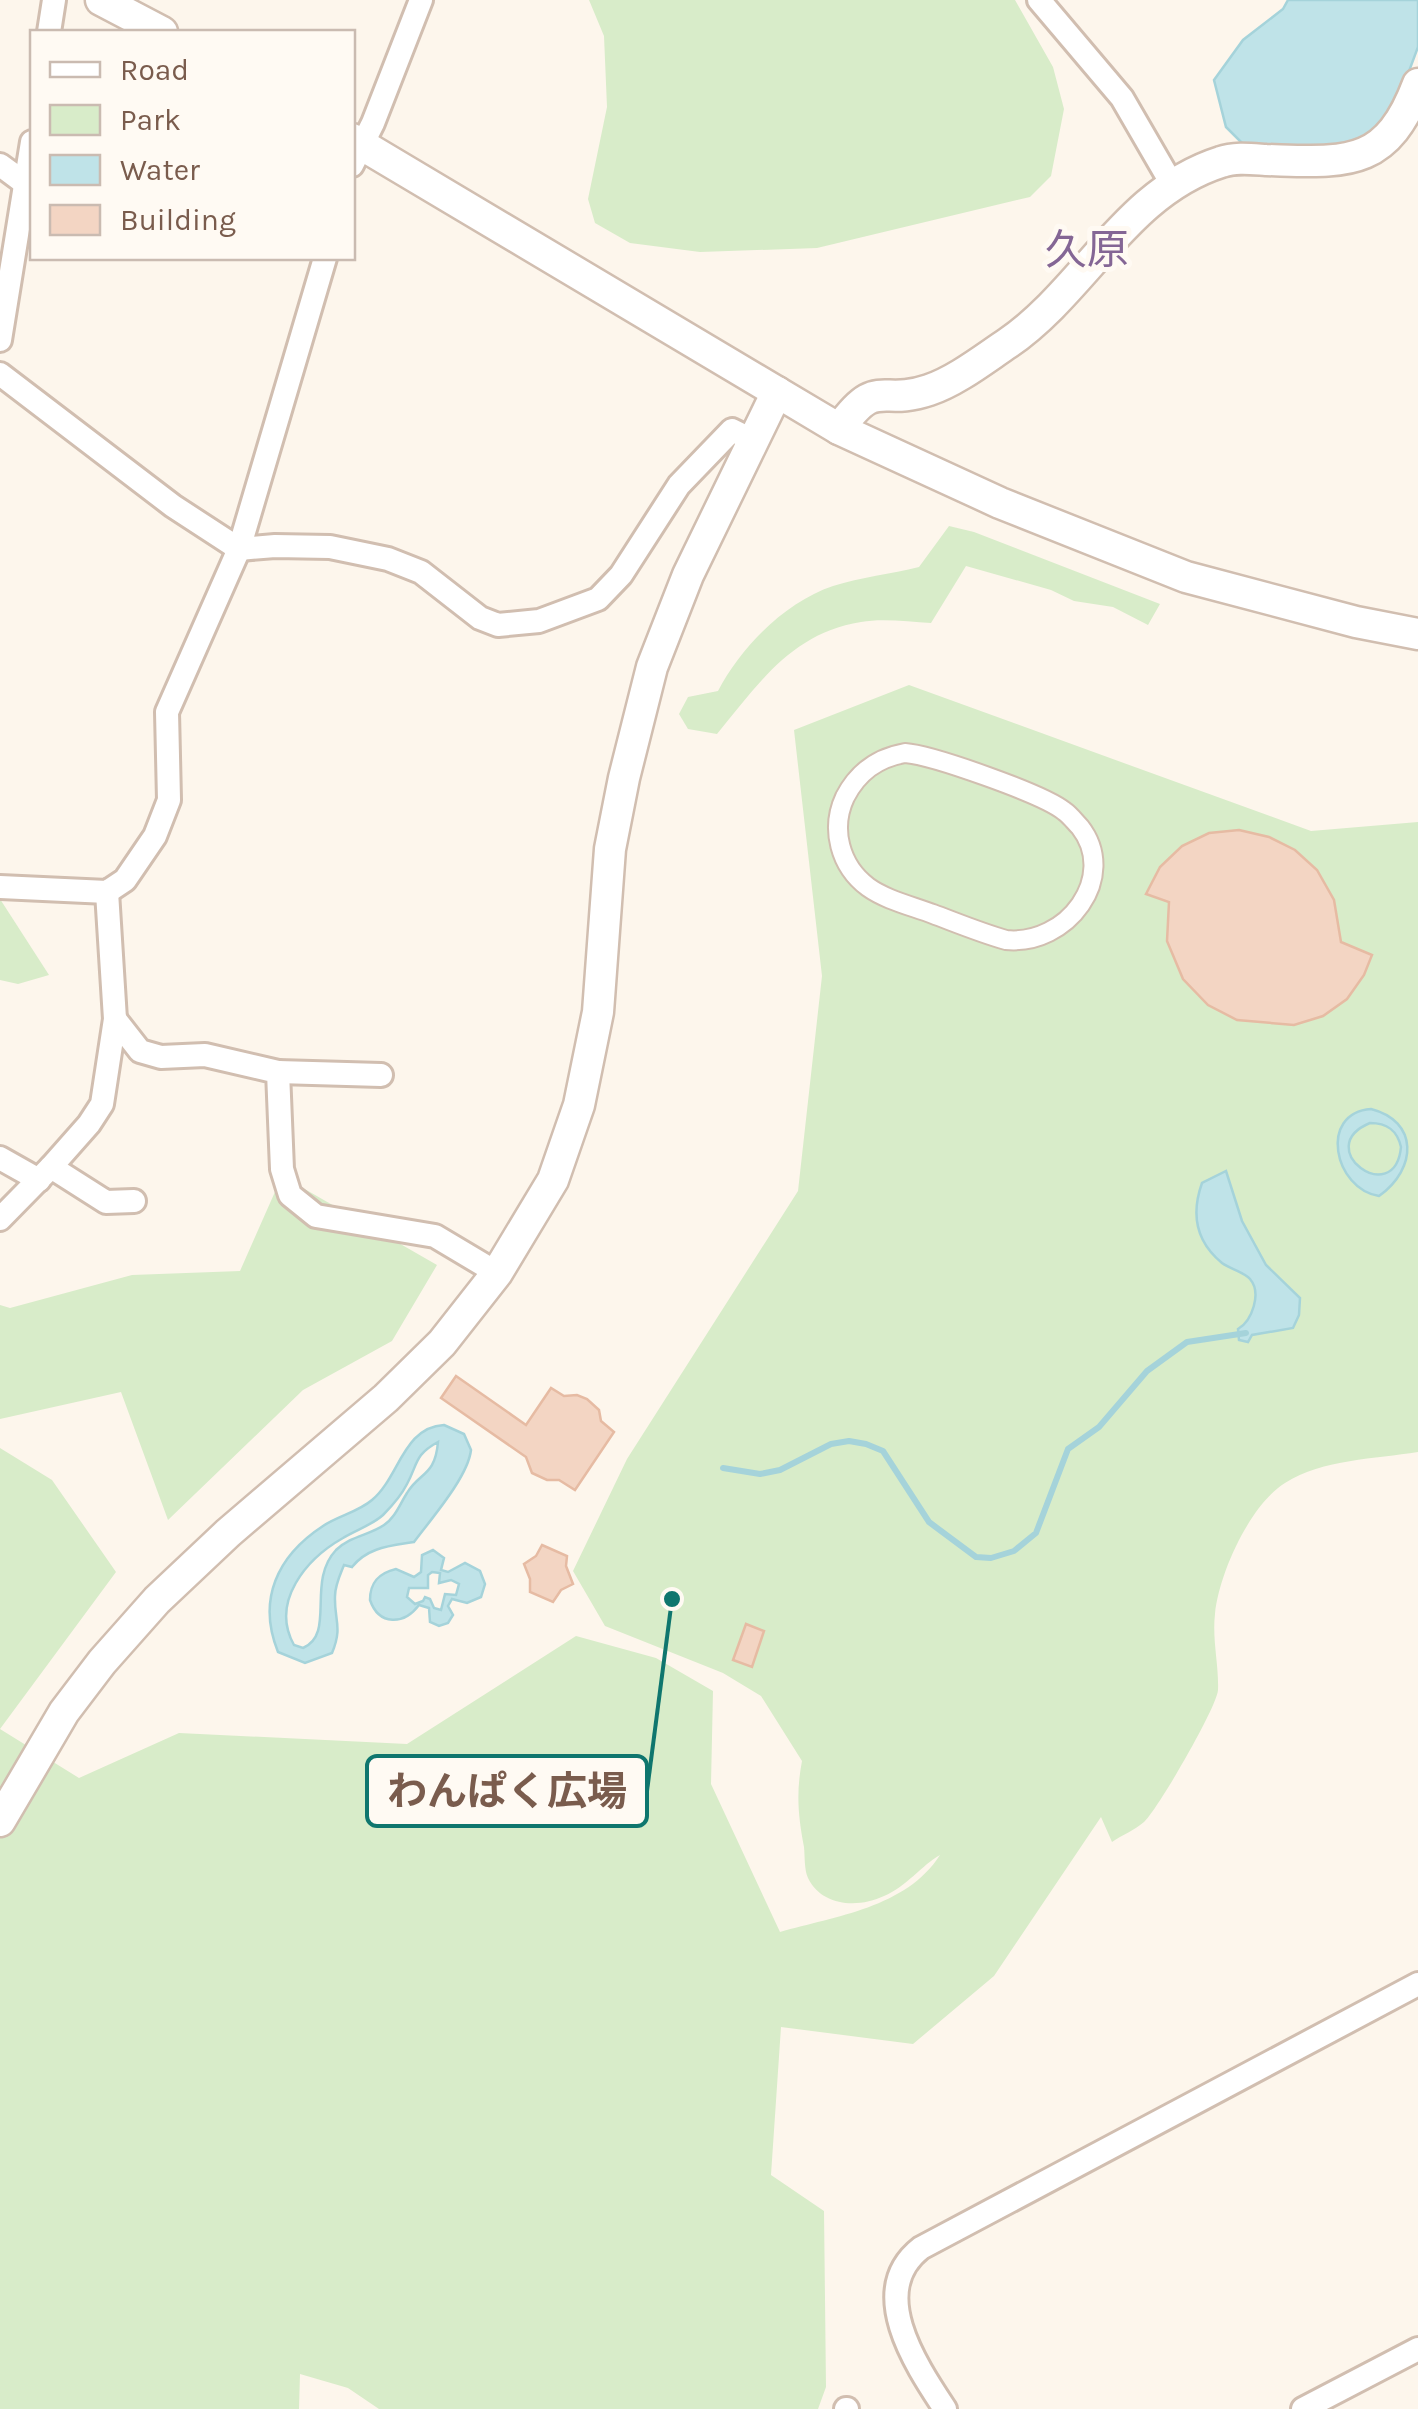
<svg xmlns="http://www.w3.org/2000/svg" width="1418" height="2409" viewBox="0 0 1418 2409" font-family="Karla,'Noto Sans JP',sans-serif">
	<rect width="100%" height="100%" fill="#fdf6ec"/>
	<g fill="#d8ecc9">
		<polygon points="589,0 1015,0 1053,67 1064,109 1051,176 1030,197 817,248 700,252 630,243 595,223 588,199 607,107 604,36"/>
		<path d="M949,526L974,532L1160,604L1148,625L1113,607L1074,601L1051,590L966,566L931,623C909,622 883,618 861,622C792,633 759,683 717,734L688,729L679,714L688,697L718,691C741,647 785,602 833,586C861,577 891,574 919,567Z"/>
		<path d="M909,685L1311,831L1418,822V1452C1375,1459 1323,1459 1285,1483C1250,1505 1219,1573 1215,1614C1212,1640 1219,1665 1218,1690C1217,1707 1158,1809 1144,1822C1135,1830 1122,1835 1112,1842L1101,1817L994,1976L913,2044L781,2027L771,2175L824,2211L826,2387L818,2409H379L348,2388L300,2374L299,2409H0V1448L52,1480L116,1572L0,1729L79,1778L179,1733L407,1744L576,1636L656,1658L713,1691L711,1784L780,1932C835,1916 906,1908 940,1855C922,1865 906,1887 884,1896C859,1908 822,1907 808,1878C804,1869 805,1856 804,1847C798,1816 796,1792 802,1761L761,1696L723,1673L605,1626L573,1571L627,1459L798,1191L822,976L794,730Z"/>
		<polygon points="0,899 49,975 18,984 0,980"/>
		<polygon points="282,1176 437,1265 392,1341 303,1390 168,1520 121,1392 0,1419 0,1305 10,1308 132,1275 240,1271"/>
	</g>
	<g fill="#bfe3e8" stroke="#a5d3da" stroke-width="2.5" fill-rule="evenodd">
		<polygon points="1288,0 1418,0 1418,47 1395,109 1379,130 1335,150 1244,145 1226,127 1214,80 1243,40 1283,9"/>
		<path d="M1371,1109C1418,1121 1418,1168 1379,1196C1334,1189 1318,1113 1371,1109ZM1370,1123C1387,1123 1397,1130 1401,1147C1395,1210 1310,1148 1370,1123Z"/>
		<path d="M1226,1171L1242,1221L1266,1265L1300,1298L1299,1315L1293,1328L1252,1335L1248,1342L1239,1340L1238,1329C1252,1321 1262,1293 1250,1279C1244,1272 1230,1269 1222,1263C1195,1241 1191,1214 1202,1183Z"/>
		<path d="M444,1425L464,1434L471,1450C468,1477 431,1519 414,1542C390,1546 368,1547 352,1567L344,1565C340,1575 335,1585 335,1596C334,1620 343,1627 332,1653L305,1663L278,1652C257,1600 277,1556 323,1526C338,1516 358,1512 372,1500C399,1478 403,1427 444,1425ZM438,1442C435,1477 419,1472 407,1493C400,1504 395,1518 384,1525C370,1535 350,1536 336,1550C306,1582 336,1634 303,1648L294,1645C270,1602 306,1559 343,1538C356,1530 372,1525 383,1515C391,1507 402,1494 407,1484C418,1464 414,1455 438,1442Z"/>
		<path d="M433,1550L444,1558L441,1570L448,1572L465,1563L480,1571L485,1584L481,1597L467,1603L452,1599L448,1606L453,1615L448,1623L439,1626L430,1622L429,1608L419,1605C404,1625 379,1626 370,1600C370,1582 379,1573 396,1569L414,1577L421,1572L422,1555ZM432,1572L440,1573L439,1583L451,1580L459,1584L456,1595L445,1594L441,1610L434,1608L430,1599L425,1597L423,1601L415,1604L407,1597L409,1588H428V1575Z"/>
	</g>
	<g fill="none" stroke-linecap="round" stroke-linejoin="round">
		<polyline stroke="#a5d3da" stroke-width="6" points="723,1468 760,1474 780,1470 831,1444 849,1441 866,1444 883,1451 929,1522 976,1557 991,1558 1014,1551 1036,1533 1068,1449 1099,1427 1147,1371 1187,1342 1246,1333"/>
	</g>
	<g fill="#f3d5c3" stroke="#e6bba3" stroke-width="2.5">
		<polygon points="1239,830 1269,837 1295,850 1317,870 1334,900 1341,942 1372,955 1364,975 1347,999 1323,1016 1294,1025 1237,1020 1208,1005 1183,979 1167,941 1169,902 1146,894 1160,867 1182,846 1209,833"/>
		<polygon points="456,1376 526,1425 551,1388 564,1396 577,1395 587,1399 599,1410 601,1421 614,1432 575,1490 559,1480 547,1480 532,1473 526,1457 441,1398"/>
		<polygon points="542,1545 567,1556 566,1566 573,1584 561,1590 553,1602 530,1592 530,1579 524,1564 536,1556"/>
		<polygon points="746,1624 764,1631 752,1667 733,1660"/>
	</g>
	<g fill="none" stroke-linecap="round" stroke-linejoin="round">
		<g stroke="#d1beb0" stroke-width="22">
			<path id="pedestrian" d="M905,753C932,755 1043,794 1064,811C1070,815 1075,822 1080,827C1119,877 1067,946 1006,940C981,933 957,923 933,914C912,906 886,900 868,887C840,866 830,829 845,797C858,772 877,758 905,753Z"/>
		</g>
		<g stroke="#d1beb0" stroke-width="28">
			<g id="minor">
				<polyline points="1039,0 1122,98 1173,186"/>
				<polyline points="49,32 54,0"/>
				<polyline points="0,165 26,184"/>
				<polyline points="352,165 373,123 421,0"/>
				<polyline points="0,340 32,142"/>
				<polyline points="0,374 173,506 239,549 275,546 330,547 388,559 421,572 480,618 498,625 539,621 598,599 621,575 679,485 732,430 752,440"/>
				<polyline points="0,887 107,892 125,880 155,836 169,800 167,712 239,549 325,258"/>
				<polyline points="115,1019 140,1051 161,1057 205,1055 278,1072 282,1169 290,1195 316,1216 435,1236 497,1273"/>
				<polyline points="278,1072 381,1075"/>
				<polyline points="0,1158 39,1180"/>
				<polyline points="51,1167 106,1202 134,1201"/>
				<polyline points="0,1219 51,1167 89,1124 102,1104 115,1019 107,892"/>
				<polyline points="846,2409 847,2409"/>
				<path d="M945,2409C916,2365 866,2291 921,2248L1418,1984"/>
				<polyline points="1303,2409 1418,2349"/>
			</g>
		</g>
		<g stroke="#d1beb0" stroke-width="35">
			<g id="tertiary">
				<polyline points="101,0 162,32"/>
				<polyline points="352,139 839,429 1000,503 1186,577 1356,622 1418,634"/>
				<path d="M839,429C878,375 879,407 929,390C956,381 984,359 1008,343C1085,290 1126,192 1221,162C1235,157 1251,159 1266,160C1346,162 1386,169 1418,84"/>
				<polyline points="0,1821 64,1712 102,1662 157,1600 228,1533 386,1398 442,1343 497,1273 553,1180 579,1105 598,1012 610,849 624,778 652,667 688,575 777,392"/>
			</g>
		</g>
		<use href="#pedestrian" stroke="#fff" stroke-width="18"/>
		<use href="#minor" stroke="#fff" stroke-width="22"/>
		<use href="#tertiary" stroke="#fff" stroke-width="30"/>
	</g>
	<g text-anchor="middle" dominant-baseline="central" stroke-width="10" stroke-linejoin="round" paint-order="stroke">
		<g font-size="42" fill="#846695" stroke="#fffaf3">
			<text x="1087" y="250">久原</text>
		</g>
	</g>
	<path fill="none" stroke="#0f766e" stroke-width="4" d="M672 1599L647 1791"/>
	<circle fill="#0f766e" stroke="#fffaf3" stroke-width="4" cx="672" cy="1599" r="10"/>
	<rect fill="#fffaf3" stroke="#0f766e" stroke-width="4" x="367" y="1756" width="280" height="70" rx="10"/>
	<g font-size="40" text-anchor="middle" font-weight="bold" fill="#7a5c4d">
		<text x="507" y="1805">わんぱく広場</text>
	</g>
	<rect x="30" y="30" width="325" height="230" fill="#fffaf3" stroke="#cabbb1" stroke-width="2.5"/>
	<rect x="50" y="62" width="50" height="15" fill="#ffffff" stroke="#cabbb1" stroke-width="2.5"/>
	<text x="120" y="80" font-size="30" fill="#7a5c4d">Road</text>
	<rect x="50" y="105" width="50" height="30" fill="#d8ecc9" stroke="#cabbb1" stroke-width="2.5"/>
	<text x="120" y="130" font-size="30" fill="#7a5c4d">Park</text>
	<rect x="50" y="155" width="50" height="30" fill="#bfe3e8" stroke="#cabbb1" stroke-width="2.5"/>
	<text x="120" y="180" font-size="30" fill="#7a5c4d">Water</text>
	<rect x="50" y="205" width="50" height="30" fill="#f3d5c3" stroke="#cabbb1" stroke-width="2.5"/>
	<text x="120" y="230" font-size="30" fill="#7a5c4d">Building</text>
</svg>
